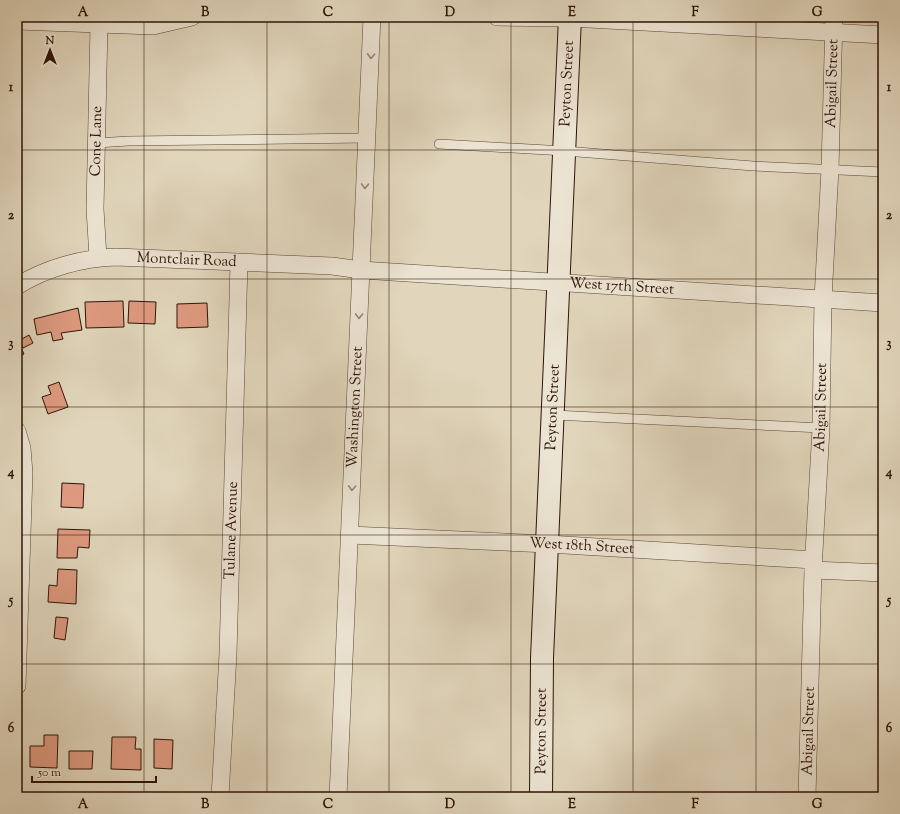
<svg xmlns="http://www.w3.org/2000/svg" width="900" height="814" viewBox="0 0 900 814" font-family="'Sorts Mill Goudy',serif">
	<rect width="100%" height="100%" fill="#e1d6bc"/>
	<filter id="stains"><feTurbulence type="fractalNoise" baseFrequency=".005" numOctaves="4"/><feColorMatrix values="0 0 0 0 .2 0 0 0 0 .09 0 0 0 0 .02 0 0 0 .5 -.17"/></filter>
	<radialGradient id="worn" r=".72"><stop offset=".6" stop-color="#630" stop-opacity="0"/><stop offset="1" stop-color="#630" stop-opacity=".3"/></radialGradient>
	<g fill="#df9a80" stroke="#2e1306">
		<polygon points="123,301 124,327 86,328 85,302"/>
		<polygon points="129,301 156,302 155,324 128,323"/>
		<polygon points="207,303 208,327 177,328 177,304"/>
		<polygon points="78,308 82,330 61,333 63,339 53,341 51,332 37,335 34,319"/>
		<polygon points="29,335 33,343 23,348 20,340"/>
		<polygon points="17,339 24,354 17,357"/>
		<polygon points="59,382 68,407 48,414 42,397 51,394 48,386"/>
		<polygon points="62,483 84,484 83,508 61,507"/>
		<polygon points="58,529 90,530 89,548 78,547 77,558 57,558"/>
		<polygon points="58,569 77,570 76,604 48,602 49,585 57,586"/>
		<polygon points="56,617 68,618 65,640 54,638"/>
		<polygon points="44,735 58,735 57,768 30,767 30,746 44,746"/>
		<polygon points="112,737 136,737 135,749 141,749 141,770 111,769"/>
		<polygon points="154,739 173,740 172,769 154,768"/>
		<polygon points="69,751 93,751 92,769 69,769"/>
	</g>
	<g fill="none" stroke-linecap="round" stroke-linejoin="round">
		<g stroke="#5b4434" stroke-width="10">
			<g id="lane">
				<polyline points="97,143 128,141 367,138"/>
				<polyline points="439,144 565,151 753,166 883,172"/>
				<polyline points="554,415 821,428"/>
			</g>
		</g>
		<g stroke="#5b4434" stroke-width="18">
			<g id="street">
				<polyline points="497,17 570,18 883,35"/>
				<polyline points="17,21 153,26 192,17"/>
				<path id="s1" d="M98,257L95,209L99,25"/>
				<path id="s2" d="M17,286C46,268 82,258 116,257L332,266L361,270L883,303"/>
				<polyline points="17,431 22,448 24,473 17,686"/>
				<path id="s3" d="M350,535L548,544L814,560"/>
				<polyline points="813,570 883,573"/>
				<path id="s4" d="M220,797L228,654L239,263"/>
				<path id="s5" d="M338,797L372,17"/>
				<path id="s6" d="M807,797L813,570L821,428L823,299L830,169L834,17"/>
			</g>
		</g>
		<g stroke="#2e1306" stroke-width="24">
			<g id="secondary">
				<path id="s7" d="M541,797L542,658L570,17"/>
			</g>
		</g>
		<use href="#lane" stroke="#ece4d3" stroke-width="9"/>
		<use href="#street" stroke="#ece4d3" stroke-width="17"/>
		<use href="#secondary" stroke="#ece4d3" stroke-width="22"/>
	</g>
	<defs><path id="oneway-chevron" d="M-2-3.5L2.5 0L-2 3.5" fill="none" stroke-width="1.6" stroke-linecap="round" stroke-linejoin="round"/></defs>
	<g stroke="#968677">
		<use href="#oneway-chevron" transform="translate(371 56) rotate(93)"/>
		<use href="#oneway-chevron" transform="translate(365 186) rotate(92)"/>
		<use href="#oneway-chevron" transform="translate(359 316) rotate(92)"/>
		<use href="#oneway-chevron" transform="translate(352 488) rotate(93)"/>
	</g>
	<path fill="none" stroke="#2e1306" stroke-width="1" stroke-opacity="0.55" d="M144,17V797M267,17V797M389,17V797M511,17V797M633,17V797M756,17V797M17,150H883M17,279H883M17,407H883M17,535H883M17,664H883"/>
	<g text-anchor="middle" dominant-baseline="central" stroke-width="3.5" stroke-linejoin="round" paint-order="stroke">
		<g font-size="15" fill="#2e1306" stroke="#ece4d3">
			<text stroke="none"><textPath href="#s7" startOffset="714">Peyton Street</textPath></text>
			<text stroke="none"><textPath href="#s6" startOffset="714">Abigail Street</textPath></text>
			<text stroke="none"><textPath href="#s1" startOffset="116">Cone Lane</textPath></text>
			<text stroke="none"><textPath href="#s2" startOffset="175">Montclair Road</textPath></text>
			<text stroke="none"><textPath href="#s2" startOffset="611">West 17th Street</textPath></text>
			<text stroke="none"><textPath href="#s5" startOffset="390">Washington Street</textPath></text>
			<text stroke="none"><textPath href="#s7" startOffset="390">Peyton Street</textPath></text>
			<text stroke="none"><textPath href="#s6" startOffset="390">Abigail Street</textPath></text>
			<text stroke="none"><textPath href="#s4" startOffset="267">Tulane Avenue</textPath></text>
			<text stroke="none"><textPath href="#s3" startOffset="232">West 18th Street</textPath></text>
			<text stroke="none"><textPath href="#s7" startOffset="66">Peyton Street</textPath></text>
			<text stroke="none"><textPath href="#s6" startOffset="66">Abigail Street</textPath></text>
		</g>
	</g>
	<rect width="900" height="814" fill="none" stroke="#e1d6bc" stroke-width="44"/>
	<g transform="translate(50 50)" stroke="#ece4d3" stroke-width="3" paint-order="stroke">
	<path d="M0-3L7 15L0 10L-7 15Z" fill="#2e1306"/>
	<text y="-6" font-size="11" font-weight="bold" text-anchor="middle" fill="#2e1306">N</text>
	</g>
	<path d="M32 776v6h124v-6" fill="none" stroke="#2e1306" stroke-width="2"/>
	<text x="38" y="776" font-size="12" fill="#2e1306" stroke="#ece4d3" stroke-width="3" paint-order="stroke">50 m</text>
	<rect x="22" y="22" width="856" height="770" fill="none" stroke="#2e1306" stroke-width="1.5"/>
	<g font-size="13" text-anchor="middle" font-weight="bold" fill="#2e1306">
		<text x="83" y="16">A</text>
		<text x="205" y="16">B</text>
		<text x="328" y="16">C</text>
		<text x="450" y="16">D</text>
		<text x="572" y="16">E</text>
		<text x="695" y="16">F</text>
		<text x="817" y="16">G</text>
		<text x="11" y="91">1</text>
		<text x="889" y="91">1</text>
		<text x="11" y="219">2</text>
		<text x="889" y="219">2</text>
		<text x="11" y="347">3</text>
		<text x="889" y="347">3</text>
		<text x="11" y="476">4</text>
		<text x="889" y="476">4</text>
		<text x="11" y="604">5</text>
		<text x="889" y="604">5</text>
		<text x="11" y="732">6</text>
		<text x="889" y="732">6</text>
		<text x="83" y="808">A</text>
		<text x="205" y="808">B</text>
		<text x="328" y="808">C</text>
		<text x="450" y="808">D</text>
		<text x="572" y="808">E</text>
		<text x="695" y="808">F</text>
		<text x="817" y="808">G</text>
	</g>
	<rect width="100%" height="100%" filter="url(#stains)"/>
	<rect width="100%" height="100%" fill="url(#worn)"/>
</svg>
